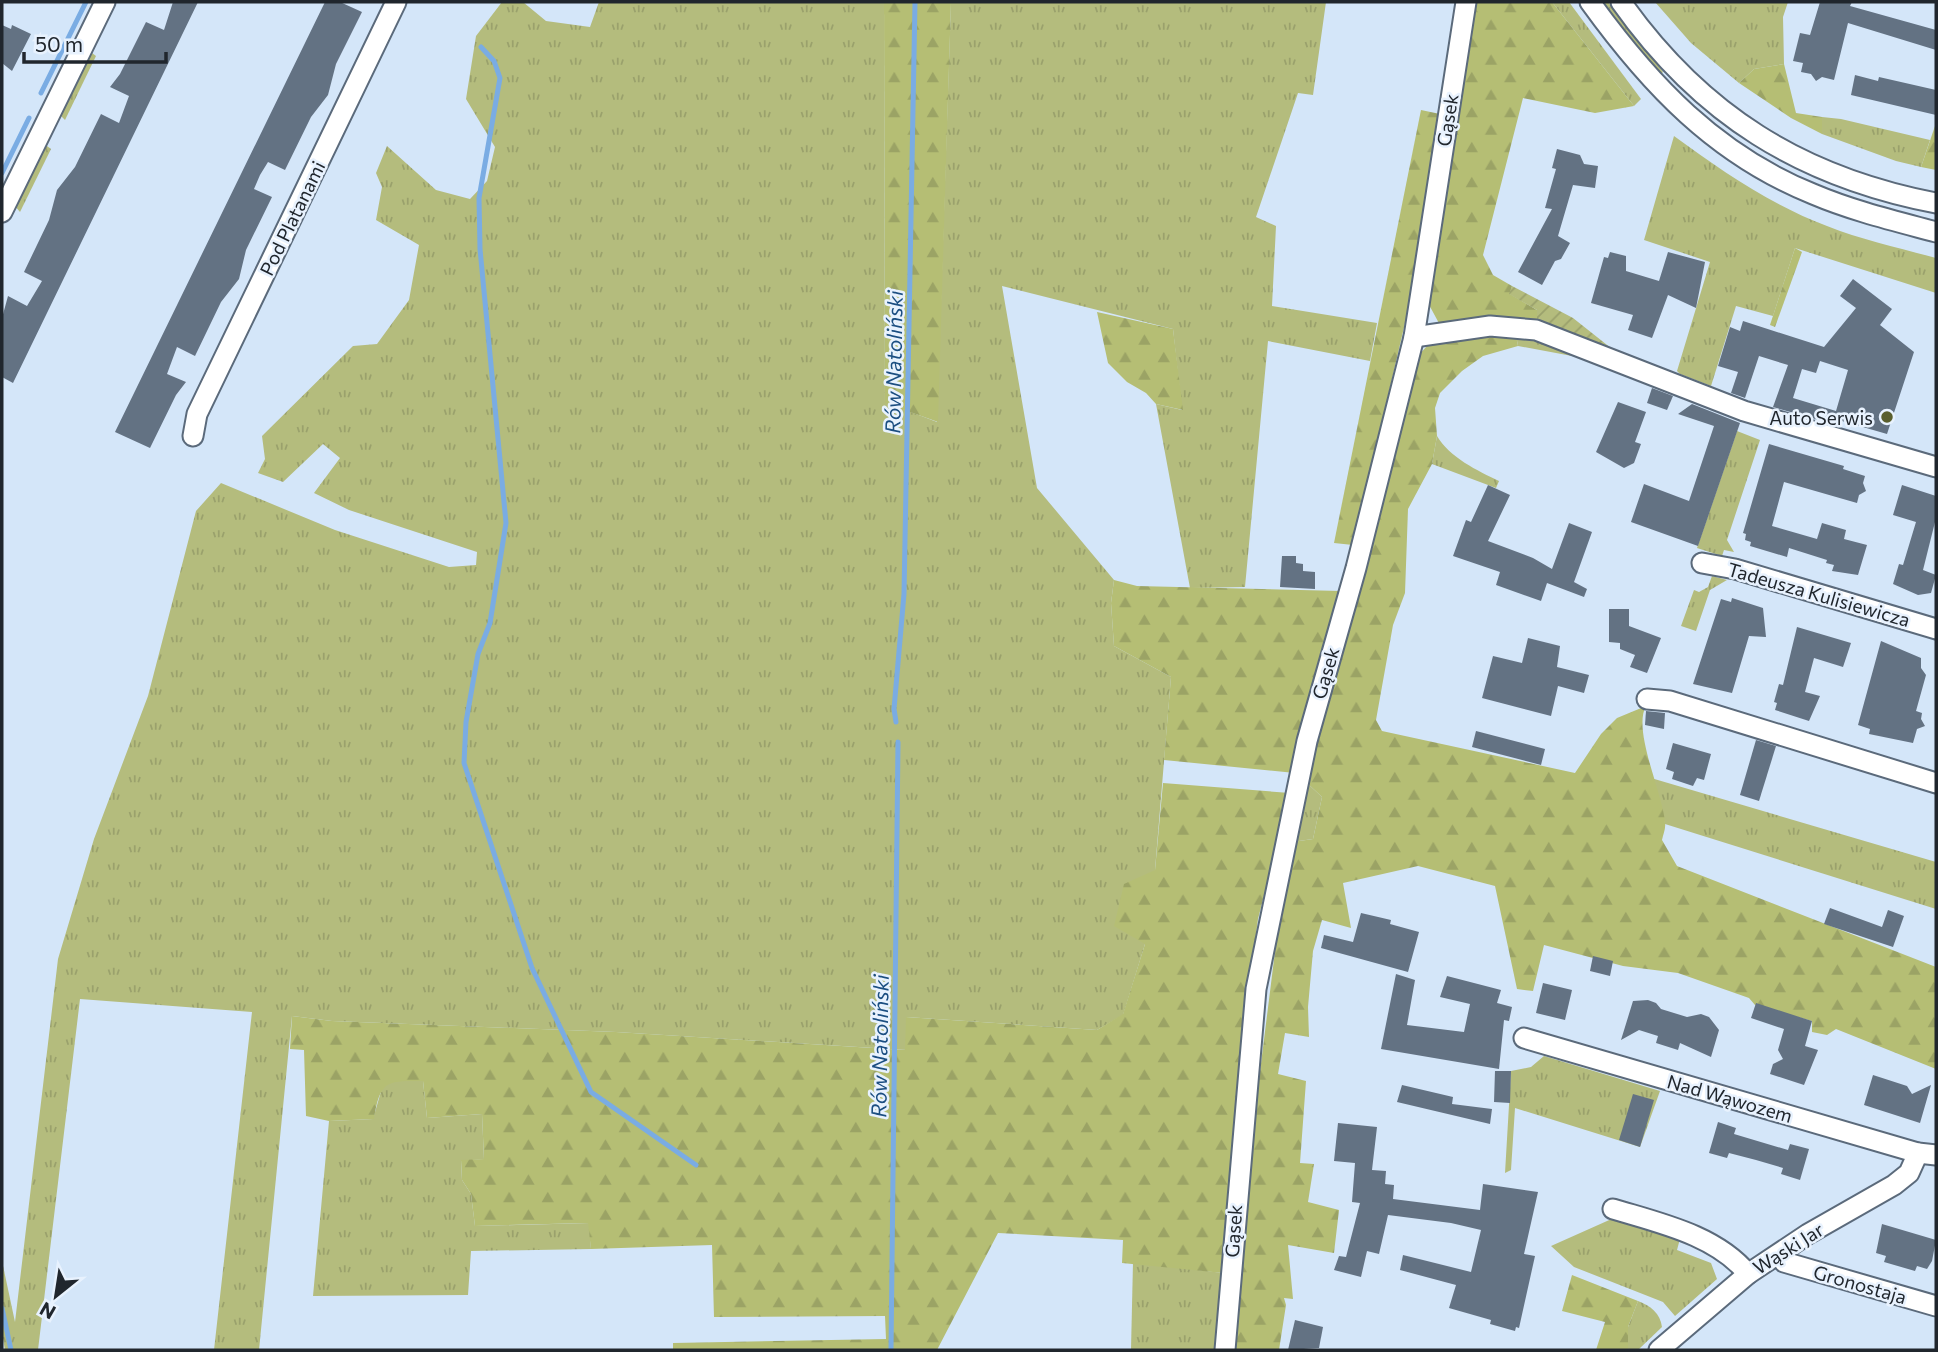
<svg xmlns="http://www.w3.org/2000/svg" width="1938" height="1352" viewBox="0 0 1938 1352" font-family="Commissioner,sans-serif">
	<defs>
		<pattern id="grass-tufts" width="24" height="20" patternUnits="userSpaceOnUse" patternTransform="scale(1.75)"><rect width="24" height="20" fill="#b4bc7d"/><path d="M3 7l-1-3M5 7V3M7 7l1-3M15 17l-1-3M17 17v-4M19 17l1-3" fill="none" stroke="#9aa16c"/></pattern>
		<pattern id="forest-firs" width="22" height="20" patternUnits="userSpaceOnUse" patternTransform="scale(1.75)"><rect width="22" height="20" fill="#b5be74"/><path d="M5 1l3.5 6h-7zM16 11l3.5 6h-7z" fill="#9ba365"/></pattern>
		<pattern id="garden-furrows" width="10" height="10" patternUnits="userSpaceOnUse" patternTransform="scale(1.75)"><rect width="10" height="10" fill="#b4bc7d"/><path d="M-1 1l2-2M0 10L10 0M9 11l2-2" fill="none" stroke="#9aa16c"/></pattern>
	</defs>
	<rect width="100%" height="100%" fill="#d4e6f9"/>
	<g fill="url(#grass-tufts)">
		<polygon points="502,2 523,2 546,21 590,27 599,2 884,2 885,402 937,422 951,2 1326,2 1313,95 1298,93 1256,217 1276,226 1272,306 1377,323 1370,361 1268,341 1245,587 1190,588 1156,404 1182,410 1173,329 1002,286 1037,488 1114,580 1111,603 1114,646 1171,677 1155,870 1145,944 1123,1015 1097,1030 906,1017 906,1050 616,1032 332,1021 292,1016 259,1350 214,1350 252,1012 80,999 38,1350 5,1350 2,1333 2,1261 15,1322 58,959 94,839 148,696 196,511 221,483 335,530 449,567 476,565 477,552 349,510 314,493 340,458 323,444 283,482 258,473 265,459 262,436 353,346 377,344 409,300 419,245 376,220 382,187 376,173 387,146 436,190 470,199 487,181 495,147 466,99 476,36"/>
		<polygon points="1552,2 1569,2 1641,99 1634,106"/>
		<polygon points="1602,2 1608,2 1663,72 1661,74"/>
		<polygon points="1655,2 1788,2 1783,17 1784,64 1754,69 1739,83 1691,43"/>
		<polygon points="92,53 96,56 65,120 59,114 88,55"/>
		<polygon points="1822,117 1841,119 1930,140 1921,167 1896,161 1822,134"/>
		<path d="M1674,136C1722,171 1771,205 1827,226C1862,240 1900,248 1936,258V293L1795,248L1773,316L1736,306L1711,386L1680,374L1677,371L1710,262L1644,240Z"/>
		<polygon points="47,146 51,149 20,212 15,206 43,148"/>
		<polygon points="1515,330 1588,359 1518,346"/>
		<polygon points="1737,431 1760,440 1727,540 1734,552 1724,550 1722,556 1697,548"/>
		<path d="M1437,436C1449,457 1478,471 1499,481L1496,488L1432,464Z"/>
		<polygon points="1712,576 1727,580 1710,590 1696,631 1681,626 1694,590 1699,592 1708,587"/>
		<polygon points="1651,778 1936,862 1936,909 1665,824"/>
		<polygon points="1306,782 1322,797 1313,839 1292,842"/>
		<polygon points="1544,1056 1660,1091 1640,1147 1515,1108 1511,1170 1505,1173 1511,1071 1531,1067"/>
		<polygon points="391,1081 423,1081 427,1118 482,1114 484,1159 461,1161 462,1180 471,1194 475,1226 589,1223 591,1249 471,1251 468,1295 313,1296 329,1121 373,1119 382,1088"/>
		<polygon points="1616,1217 1681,1235 1677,1250 1711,1263 1717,1279 1675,1316 1663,1302 1574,1267 1551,1246"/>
		<polygon points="1133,1262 1223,1273 1218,1350 1131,1350"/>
		<path d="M1638,1301C1651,1306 1660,1313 1662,1327L1638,1350H1628V1327Z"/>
	</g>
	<g fill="url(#forest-firs)">
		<polygon points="884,2 951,2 938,422 885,403"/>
		<polygon points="1474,2 1552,2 1634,106 1595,113 1523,98 1483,255 1493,275 1512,286 1510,294 1537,310 1537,327 1441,327 1427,301"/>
		<polygon points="1784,64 1796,113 1822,117 1822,134 1791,118 1739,83 1754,69"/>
		<polygon points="1421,110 1440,114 1406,319 1353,545 1334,543"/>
		<polygon points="1935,126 1936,126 1936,170 1921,167"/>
		<polygon points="1795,248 1802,252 1775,327 1770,325"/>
		<polygon points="1097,312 1173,329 1183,410 1156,404 1146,393 1127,382 1108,363"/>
		<path d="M1515,330L1518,346L1483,356L1462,371L1440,393L1435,408L1437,436L1432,464L1408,509L1405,593L1393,625L1376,720L1382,731L1575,773L1601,734L1617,718L1646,706C1632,731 1664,796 1665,823C1666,828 1663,835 1662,840L1677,866L1936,967V1069L1836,1029L1827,1035L1812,1032V1021L1755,1005L1749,998L1678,973L1623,966L1544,945L1533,991L1517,989L1495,886L1418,866L1343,883L1351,928L1322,920L1313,951L1308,1007L1309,1037L1285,1033L1278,1074L1306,1081L1300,1163L1314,1164L1308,1202L1339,1210L1334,1253L1288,1245L1293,1299L1284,1298L1286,1305L1279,1350H1232L1244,1199L1286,864L1292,842L1313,839L1322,797L1306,782L1317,720L1417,357L1436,336Z"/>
		<polygon points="1114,580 1137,586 1341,591 1295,773 1164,760 1171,677 1114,646 1111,603"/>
		<path d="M1163,783L1290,793L1258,919L1242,1039L1223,1273L1122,1263L1123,1240L998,1233L937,1350H673V1343L886,1339L885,1316L714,1317L712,1245L591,1249L588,1223L475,1226L471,1194L462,1180L461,1160L484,1159L482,1114L427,1118L423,1081C387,1081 380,1080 374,1119L329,1121L306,1116L304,1050L290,1049L292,1016L332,1021L616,1032L905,1050L906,1017L1097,1030L1123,1014L1145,944L1114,926L1124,884L1155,870Z"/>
		<polygon points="1572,1275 1638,1301 1628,1327 1628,1350 1596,1350 1605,1322 1562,1311"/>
	</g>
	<polygon fill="url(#garden-furrows)" points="1512,286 1573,318 1621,356 1537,327 1537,310 1509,294"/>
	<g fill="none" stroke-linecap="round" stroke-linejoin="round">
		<g stroke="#7aace3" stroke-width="5">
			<polyline points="481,47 494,61 500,78 479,198 480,249 506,523 490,623 478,654 466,722 464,763 532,968 591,1092 696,1165"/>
			<polyline points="41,93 86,2"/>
			<polyline points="2,173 29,118"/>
			<polyline points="896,722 894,709 904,594 915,2"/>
			<polyline points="2,1308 11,1350"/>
			<polyline points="891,1350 898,742"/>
		</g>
	</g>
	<g fill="#637283" fill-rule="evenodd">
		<polygon points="173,2 198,2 13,383 2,377 2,318 8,296 27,306 42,281 24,272 49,220 57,190 75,167 101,114 119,123 129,96 110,87 120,74 146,22 164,30"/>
		<polygon points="325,2 340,2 362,12 336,64 328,95 311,117 285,170 268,162 260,175 254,189 272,197 246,250 239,279 221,302 195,356 177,347 167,374 186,382 176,395 150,448 115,432"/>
		<polygon points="1820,2 1852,2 1850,6 1936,30 1936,50 1848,23 1834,80 1822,77 1816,81 1811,74 1801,72 1803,63 1793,61 1800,33 1810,35"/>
		<polygon points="2,25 11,29 12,25 31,34 12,71 2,63"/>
		<polygon points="1855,75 1878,81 1879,77 1936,90 1936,115 1851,95"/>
		<polygon points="1557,149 1580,155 1584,164 1598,166 1595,188 1573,185 1558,236 1570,243 1561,259 1555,261 1542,285 1518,272 1552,209 1545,208 1556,169 1552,168"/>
		<polygon points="1610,252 1626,256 1626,271 1659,281 1668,252 1705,262 1696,308 1668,295 1652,338 1628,330 1633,315 1591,303 1604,257 1608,258"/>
		<path d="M1853,279L1892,309L1880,325L1914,352L1887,434L1842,421L1840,426L1773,407L1788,365L1759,356L1745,398L1731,393L1738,372L1718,366L1730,327L1740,331L1743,321L1824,347L1856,308L1840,296ZM1820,361L1848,370L1836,411L1793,398L1802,369L1816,373Z"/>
		<polygon points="1652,388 1673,396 1667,410 1647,403"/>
		<polygon points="1618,402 1646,412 1635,442 1641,444 1634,463 1624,468 1596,452"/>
		<polygon points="1692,404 1740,423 1698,546 1631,522 1644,484 1689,501 1714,426 1678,414"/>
		<polygon points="1769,444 1844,466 1843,469 1865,476 1863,483 1866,491 1859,495 1857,503 1784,482 1772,526 1817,539 1822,523 1846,530 1844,539 1867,545 1858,575 1832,571 1834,565 1826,563 1827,560 1789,548 1787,557 1750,546 1751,542 1745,540 1746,534 1743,533"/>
		<polygon points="1488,485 1510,495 1488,541 1533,558 1552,569 1569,523 1592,532 1574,582 1587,589 1584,597 1547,583 1541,601 1496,585 1500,572 1453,556 1466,520 1471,522"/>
		<polygon points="1902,485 1936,496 1936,518 1923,570 1936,575 1931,593 1918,595 1893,584 1899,564 1903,565 1916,522 1893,515"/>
		<polygon points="1282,556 1296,556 1296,563 1303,564 1303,571 1315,572 1315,589 1280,587"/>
		<polygon points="1732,598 1763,608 1766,637 1749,636 1732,693 1693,684 1721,599 1731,602"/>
		<polygon points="1609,609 1629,609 1629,626 1661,638 1647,673 1630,667 1635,655 1620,649 1620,643 1609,642"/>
		<polygon points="1797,627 1851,643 1843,667 1814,658 1805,692 1820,696 1809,721 1775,710 1777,703 1774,702 1779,684 1783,685"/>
		<polygon points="1528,638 1560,646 1557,667 1589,675 1584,693 1558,686 1551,716 1482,698 1493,656 1522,663"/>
		<polygon points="1881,641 1921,658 1921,668 1926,675 1916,711 1922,713 1921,719 1925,726 1917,729 1913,743 1869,734 1870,729 1858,725"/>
		<polygon points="1646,711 1665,713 1664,729 1645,725"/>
		<polygon points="1476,731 1545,749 1541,765 1472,747"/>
		<polygon points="1756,740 1776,746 1759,801 1740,795"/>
		<polygon points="1673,743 1711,754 1704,780 1697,778 1693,786 1672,779 1674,772 1666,769"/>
		<polygon points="1830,908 1882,927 1888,910 1904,916 1893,947 1824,924"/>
		<polygon points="1361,913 1391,920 1390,924 1419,932 1408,972 1321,948 1324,935 1353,942"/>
		<polygon points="1593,956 1613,961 1610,976 1590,971"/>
		<polygon points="1396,974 1415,980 1407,1025 1464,1032 1470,1004 1440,997 1447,976 1501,990 1497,1003 1512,1007 1509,1021 1504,1020 1499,1069 1381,1049"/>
		<polygon points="1543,983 1572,990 1565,1020 1536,1013"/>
		<polygon points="1648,1000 1656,1003 1661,1009 1687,1017 1701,1014 1709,1017 1719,1030 1711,1057 1680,1043 1678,1050 1656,1043 1658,1036 1639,1030 1621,1040 1633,1001"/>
		<polygon points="1756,1003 1812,1021 1805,1046 1818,1050 1804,1085 1770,1074 1773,1064 1783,1059 1778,1050 1784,1029 1751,1018"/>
		<polygon points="1495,1071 1511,1071 1510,1103 1494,1102"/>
		<polygon points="1873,1075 1907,1086 1912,1094 1931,1085 1920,1123 1864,1105"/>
		<polygon points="1402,1085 1453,1097 1452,1104 1492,1109 1490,1124 1397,1102"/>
		<polygon points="1633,1094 1654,1100 1640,1147 1619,1140"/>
		<polygon points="1718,1122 1736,1128 1734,1134 1788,1150 1790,1144 1809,1149 1800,1180 1781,1174 1783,1168 1756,1160 1729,1153 1727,1158 1709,1153"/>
		<polygon points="1338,1123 1377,1127 1372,1170 1386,1171 1385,1184 1394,1185 1393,1199 1480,1210 1483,1184 1538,1192 1524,1254 1535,1256 1519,1328 1516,1327 1515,1331 1490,1324 1491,1320 1449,1308 1456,1285 1400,1270 1403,1255 1471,1272 1481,1230 1451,1223 1388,1215 1379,1254 1367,1251 1361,1277 1334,1270 1339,1256 1346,1257 1360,1203 1352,1202 1355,1163 1334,1161"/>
		<polygon points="1882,1224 1936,1240 1932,1261 1927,1269 1917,1266 1915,1271 1884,1262 1886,1256 1876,1253"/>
		<polygon points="1295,1320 1323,1327 1319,1348 1288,1350"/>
	</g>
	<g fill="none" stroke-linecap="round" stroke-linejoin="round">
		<g stroke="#5b6a7b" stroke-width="23">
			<g id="minor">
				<path d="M1590,2C1650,85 1716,155 1813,194C1853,211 1895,221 1936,232"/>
				<path d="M1621,2C1701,115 1801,177 1936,203"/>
				<polyline points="2,212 105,2"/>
				<polyline points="1414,337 1490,326 1536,330 1744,411 1936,467"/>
				<polyline points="193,436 197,414 396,2"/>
				<polyline points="1702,563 1735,569 1936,629"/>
				<polyline points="1647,699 1670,701 1936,783"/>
				<polyline points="1524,1038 1918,1153 1936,1155"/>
				<path d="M1613,1209C1659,1223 1716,1235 1748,1274"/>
				<polyline points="1784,1262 1936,1306"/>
				<polyline points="1225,1350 1256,989 1307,741 1356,568 1414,337 1466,2"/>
				<polyline points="1659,1350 1748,1274 1808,1234 1894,1185 1909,1173 1918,1153"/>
			</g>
		</g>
		<use href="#minor" stroke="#fff" stroke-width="19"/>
	</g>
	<circle fill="#5a5f2d" stroke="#e8f2fe" stroke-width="2.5" cx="1887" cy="417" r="7"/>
	<g text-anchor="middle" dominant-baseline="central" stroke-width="5" stroke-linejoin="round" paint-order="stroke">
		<g font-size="19" fill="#20262d" stroke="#e8f2fe">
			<text transform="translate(1447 120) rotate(-81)">Gąsek</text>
			<text transform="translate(292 218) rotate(-64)">Pod Platanami</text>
			<text transform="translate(1819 594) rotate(16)">Tadeusza Kulisiewicza</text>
			<text transform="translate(1325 673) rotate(-74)">Gąsek</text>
			<text transform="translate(1730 1098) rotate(16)">Nad Wąwozem</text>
			<text transform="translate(1233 1231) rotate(-86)">Gąsek</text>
			<text transform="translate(1788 1248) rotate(-32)">Wąski Jar</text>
			<text transform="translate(1860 1284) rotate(16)">Gronostaja</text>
		</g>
		<g font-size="19" fill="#20262d" stroke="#e8f2fe" text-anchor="end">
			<text x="1873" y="417">Auto Serwis</text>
		</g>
		<g font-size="21" font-style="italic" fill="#1b4e81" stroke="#e8f2fe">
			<text transform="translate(893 362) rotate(-89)">Rów Natoliński</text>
			<text transform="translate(879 1046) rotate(-89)">Rów Natoliński</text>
		</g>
	</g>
	<rect width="1938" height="1352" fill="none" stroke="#20262d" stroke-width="7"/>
	<g transform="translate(56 1296) rotate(210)" stroke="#e8f2fe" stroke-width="5" paint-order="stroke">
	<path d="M0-5L12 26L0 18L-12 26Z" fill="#20262d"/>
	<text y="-10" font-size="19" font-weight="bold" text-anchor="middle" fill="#20262d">N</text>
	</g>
	<path d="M24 52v10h142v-10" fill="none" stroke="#20262d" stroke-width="3.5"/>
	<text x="35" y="52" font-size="21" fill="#20262d" stroke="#e8f2fe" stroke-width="5" paint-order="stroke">50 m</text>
</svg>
